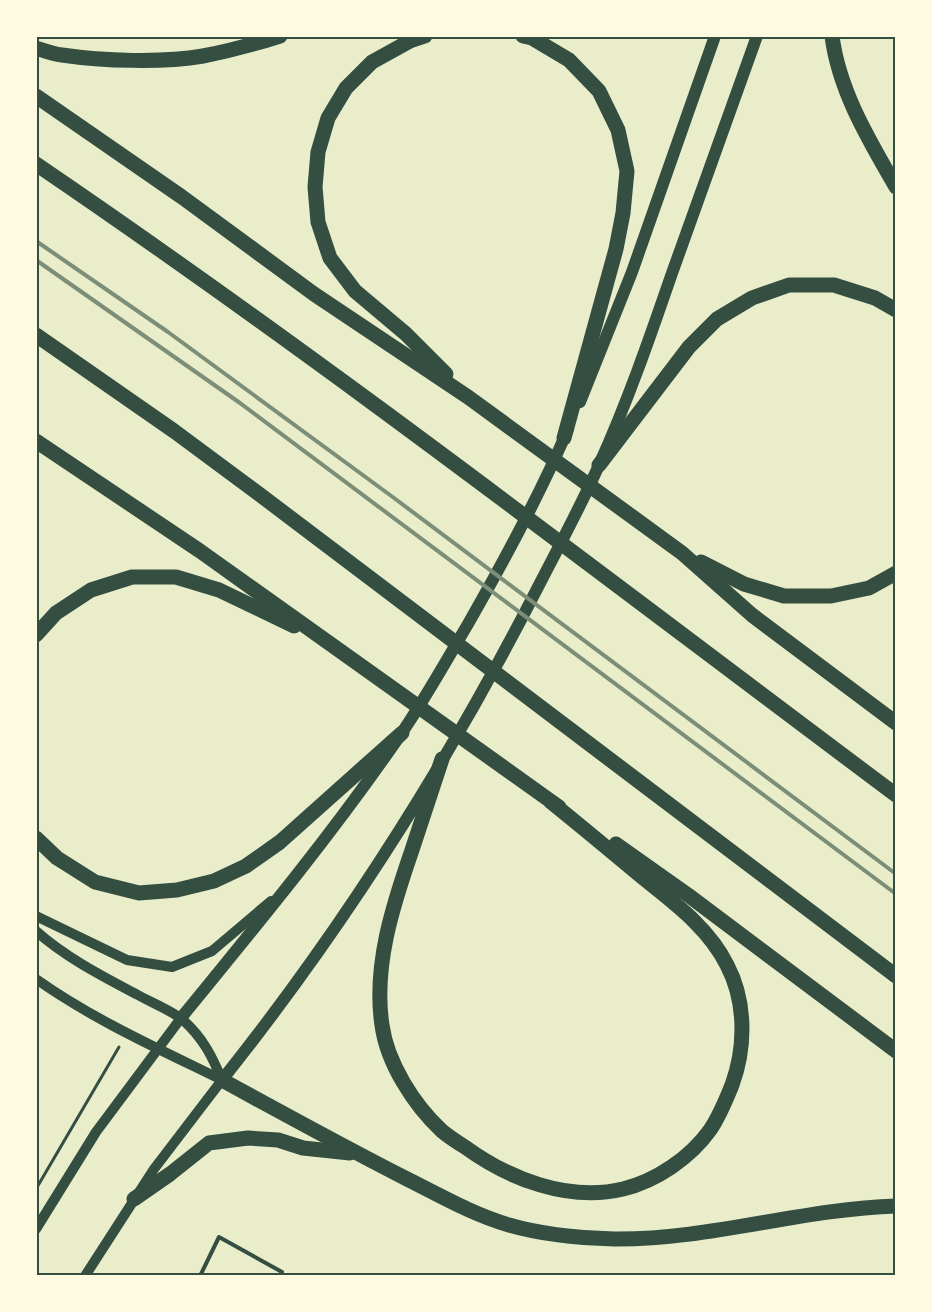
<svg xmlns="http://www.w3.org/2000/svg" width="932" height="1312" viewBox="0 0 932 1312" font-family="Figtree,sans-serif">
	<rect width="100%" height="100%" fill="#e9edc9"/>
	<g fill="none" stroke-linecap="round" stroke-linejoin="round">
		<polyline stroke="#344e41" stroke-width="3" points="36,1189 119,1047"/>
		<polyline stroke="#344e41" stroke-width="4" points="200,1276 219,1237 282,1272"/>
		<g stroke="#344e41" stroke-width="10">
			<polyline points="36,916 127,960 172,967 212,951 271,901"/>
			<path d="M36,931C65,957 102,976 136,994C150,1002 171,1010 183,1020C203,1038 212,1056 222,1080"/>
			<path d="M36,979C94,1020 159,1049 222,1080"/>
			<polyline points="36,1229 96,1132 181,1018"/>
			<polyline points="85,1276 154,1169 222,1080"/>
		</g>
		<g stroke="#344e41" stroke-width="12">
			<polyline points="580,402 632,272 715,36"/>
			<path d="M181,1018C257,925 333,833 401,734C425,699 446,661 468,624C504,561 539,497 568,429"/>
			<path d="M222,1080C344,927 449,761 538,587C559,546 581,506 599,465C627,403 649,340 671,276C700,196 728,116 757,36"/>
		</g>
		<g stroke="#344e41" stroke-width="15">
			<polyline points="425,36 410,41 372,62 346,88 328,118 318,152 315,187 318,222 330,258 355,291 406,334 446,374"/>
			<polyline points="523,36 532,38 569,60 599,91 618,130 627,171 623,213 616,249 564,438"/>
			<path d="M832,36C839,91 869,140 896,187"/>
			<path d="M36,48C45,51 53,54 62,55C102,61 163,63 203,56C229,51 255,44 280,36"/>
			<polyline points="36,96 182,197 314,294 468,397 682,553 752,615 896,723"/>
			<path d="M36,164C330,364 611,582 896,795"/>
			<polyline points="36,335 174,431 259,494 896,976"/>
			<polyline points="36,441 200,551 559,807"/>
			<polyline points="599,465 689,347 717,319 752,298 789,285 834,285 875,298 896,310"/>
			<polyline points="701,562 744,584 784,596 831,596 869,588 896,573"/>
			<polyline points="36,635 56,613 91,590 132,577 176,577 219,590 294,626"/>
			<path d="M442,759C432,789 422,819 412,850C393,905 373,966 382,1025C387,1063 414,1105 442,1131C449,1137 457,1142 465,1147C509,1179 568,1202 623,1189C656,1181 690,1158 710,1130C719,1117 726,1100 732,1085C746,1047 746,1001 727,965C709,928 673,902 642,877C612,852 582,827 551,802"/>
			<polyline points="36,838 57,858 95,882 139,893 177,890 214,881 246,866 280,842 402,733"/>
			<polyline points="616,844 688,895 896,1051"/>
			<path d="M222,1080C284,1114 346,1148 409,1180C441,1196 474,1215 509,1225C543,1235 579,1238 614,1239C709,1240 801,1209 896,1206"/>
			<polyline points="134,1199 170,1174 209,1143 248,1138 278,1140 303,1148 350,1153"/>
		</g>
		<g stroke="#7c8e77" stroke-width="4">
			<polyline points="36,241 168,332 390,495 896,874"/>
			<polyline points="36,260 240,403 896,894"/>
		</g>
	</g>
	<rect width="932" height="1312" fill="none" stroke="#fefae0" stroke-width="75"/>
	<rect x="38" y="38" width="856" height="1236" fill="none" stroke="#344e41" stroke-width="2"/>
</svg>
